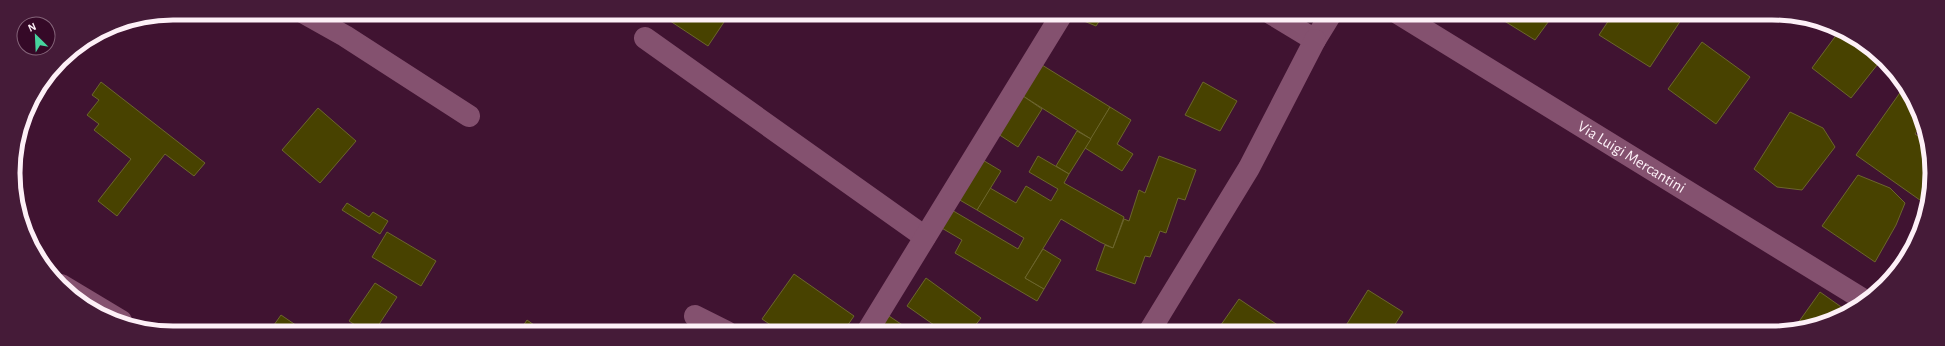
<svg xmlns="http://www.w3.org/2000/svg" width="1945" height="346" viewBox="0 0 1945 346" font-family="'Alegreya Sans',sans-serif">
	<rect width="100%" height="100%" fill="#401331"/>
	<g fill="#484200" stroke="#6c662c">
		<polygon points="658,13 730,13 708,46"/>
		<polygon points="1081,14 1104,14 1096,26 1079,19"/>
		<polygon points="1493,14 1554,14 1535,40"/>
		<polygon points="1613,14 1685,14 1650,67 1599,35"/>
		<polygon points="1840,30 1852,34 1881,60 1851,98 1812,68"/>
		<polygon points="1702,42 1750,77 1716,124 1668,89"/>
		<polygon points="1042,65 1110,107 1091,139 1023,96"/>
		<polygon points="101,82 205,163 194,176 165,154 117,216 98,201 131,159 94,130 99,124 87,115 99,100 92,95"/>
		<polygon points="1203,82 1237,101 1220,131 1185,115"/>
		<polygon points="1904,87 1922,123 1915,134 1927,142 1931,194 1927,205 1856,155"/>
		<polygon points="1023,96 1042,109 1018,147 998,134"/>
		<polygon points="1110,107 1131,120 1117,144 1133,154 1122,171 1085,148"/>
		<polygon points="318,108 356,141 320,183 282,150"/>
		<polygon points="1790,112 1823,128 1835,147 1802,190 1777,187 1754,169"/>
		<polygon points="1077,131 1091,139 1069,174 1056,166"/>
		<polygon points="1038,156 1069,174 1064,183 1124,217 1113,248 1100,242 1061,219 1025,278 1044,289 1037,301 955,253 962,240 940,227 950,209 1018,249 1024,238 977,210 990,188 1016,203 1026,186 1051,201 1058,189 1029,172"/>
		<polygon points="1159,156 1196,170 1185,200 1178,198 1166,233 1160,231 1150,257 1145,256 1135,284 1096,270 1105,245 1113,248 1124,219 1129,221 1139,190 1145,193"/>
		<polygon points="981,159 1001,171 977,210 958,199"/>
		<polygon points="1858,175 1890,188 1905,203 1896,225 1875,262 1822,226"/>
		<polygon points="347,203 369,217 373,212 388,221 380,234 342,210"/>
		<polygon points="387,232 436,261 421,286 372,257"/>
		<polygon points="1043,249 1061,260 1044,289 1025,278"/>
		<polygon points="794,274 854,316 843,332 781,332 762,319"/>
		<polygon points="926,278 981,318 970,332 944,332 907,306"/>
		<polygon points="375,283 397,297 374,332 366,332 349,321"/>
		<polygon points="1368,290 1403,312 1390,332 1354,332 1345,327"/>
		<polygon points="1820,292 1847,311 1833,321 1793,330"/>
		<polygon points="1239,299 1288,332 1216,332"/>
		<polygon points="281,315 306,332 269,332"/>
		<polygon points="889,316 913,332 878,332"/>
		<polygon points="527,320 544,332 519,332"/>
	</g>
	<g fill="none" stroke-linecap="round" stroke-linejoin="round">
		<g stroke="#84516f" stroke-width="22">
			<polyline points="304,13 345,36 469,116"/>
			<polyline points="1272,14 1315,40 1331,14"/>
			<path id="s1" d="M1399,14L1864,300"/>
			<polyline points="645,38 925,237"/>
			<polyline points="61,285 121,321"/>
			<polyline points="695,316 727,332"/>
			<polyline points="867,332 1062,14"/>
			<polyline points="1149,332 1249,168 1315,40"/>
		</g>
	</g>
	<g text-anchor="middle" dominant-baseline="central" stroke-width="3.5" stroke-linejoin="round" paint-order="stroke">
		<g font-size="16" fill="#fdf0f7" stroke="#350927">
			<text stroke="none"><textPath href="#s1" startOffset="273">Via Luigi Mercantini</textPath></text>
		</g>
	</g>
	<path d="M0 0H1945V346H0ZM173 20H1772A153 153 0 0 1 1925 173V173A153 153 0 0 1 1772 326H173A153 153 0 0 1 20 173V173A153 153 0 0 1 173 20Z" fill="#451b38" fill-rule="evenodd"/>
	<path fill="none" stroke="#fdf0f7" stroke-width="5" d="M173 20H1772A153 153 0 0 1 1925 173V173A153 153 0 0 1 1772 326H173A153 153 0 0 1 20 173V173A153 153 0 0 1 173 20Z"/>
	<g transform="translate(36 36) rotate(336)"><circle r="19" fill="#350927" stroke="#85657a"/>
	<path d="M0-3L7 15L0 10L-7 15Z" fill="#47d49e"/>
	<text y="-6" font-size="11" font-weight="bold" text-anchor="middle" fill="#fdf0f7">N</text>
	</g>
</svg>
